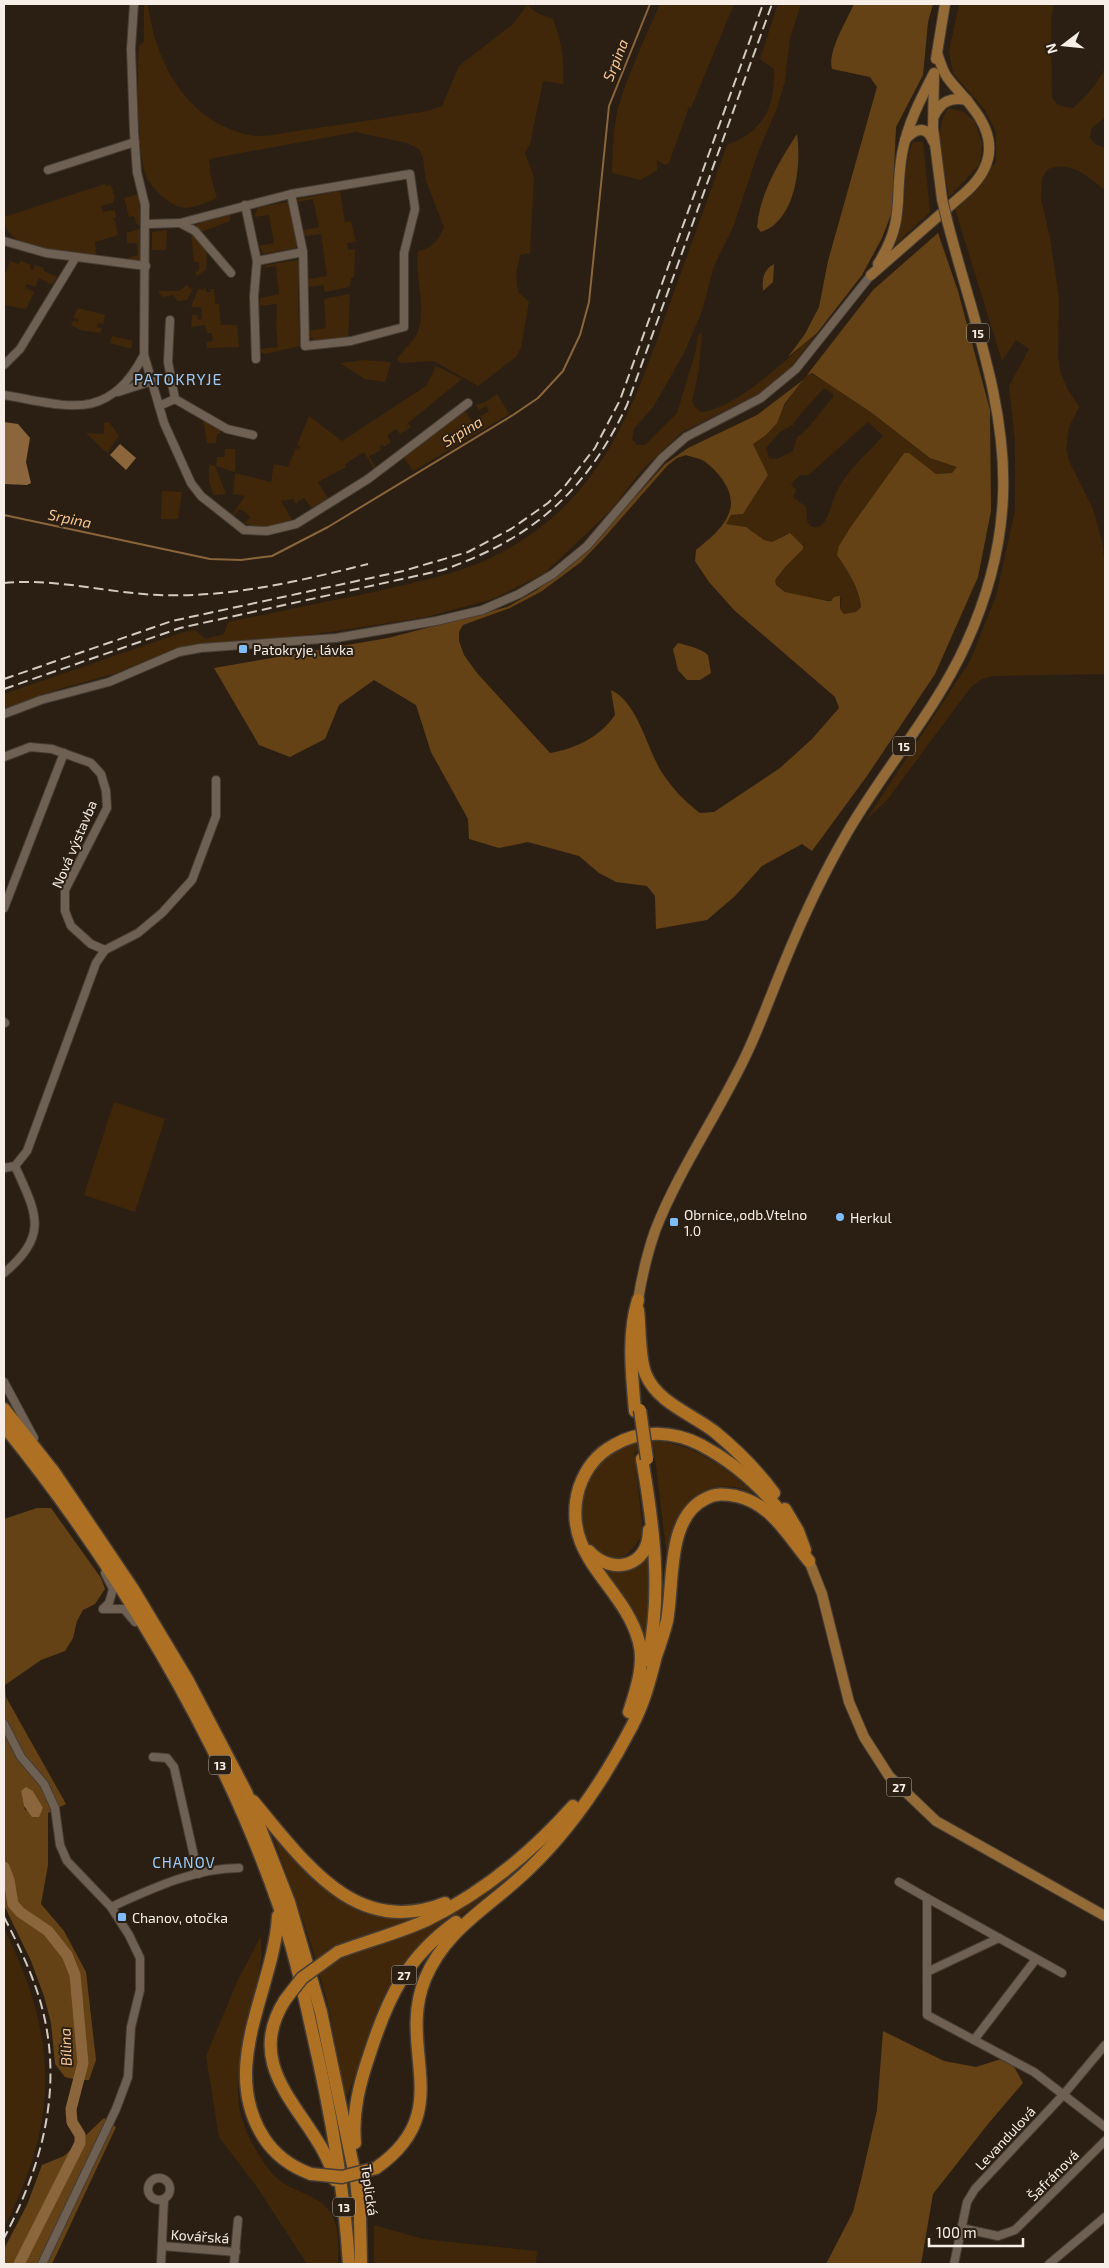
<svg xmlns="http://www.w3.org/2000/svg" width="1109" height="2268" viewBox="0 0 1109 2268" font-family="'Exo 2',sans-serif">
	<rect width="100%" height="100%" fill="#2b1f13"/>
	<g fill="#402709" fill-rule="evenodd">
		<path d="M144,4H148C155,63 188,123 250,135C264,138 282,133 296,131C340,125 384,118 428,111L442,106L459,66L513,24L528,4C531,12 544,16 553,19C561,39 565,62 563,84L543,81L530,144L525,153L534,177L530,253L520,255L516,274L518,292L529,302L521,348L516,357L478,386L434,361L400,363L397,359C401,353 415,339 417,334C428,308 414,279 418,251C433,248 438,241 444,227L426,181L423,157L419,149L407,143L356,132L209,159L211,177L217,198C207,202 191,210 180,207C169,204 154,190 148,180C136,159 137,73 139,46L144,41Z"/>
		<path d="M660,4H734L691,108L689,107L669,163L665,165L657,160V170L641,180L612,173C613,152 613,128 618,108C629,72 645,38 660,4Z"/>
		<path d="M778,4H801L790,38L785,81L777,108L757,155L734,225L714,266L702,311L685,351L654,406L634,429L632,439L637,445H645L677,413L696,350L698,335L702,332L699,370L692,401L694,406L701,412C735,410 791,355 817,333L790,368L758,394L682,432L643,469L610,511L545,573L493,599L426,617L343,630L278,639L204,644L176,648L120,672L63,688L4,709V694L181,633L195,630L206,639L224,634L228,622C277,612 325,602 374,592C408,584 444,577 477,564C598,512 630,418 670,303C689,251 708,198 727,145C763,132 776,106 774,69L760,59Z"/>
		<path d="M959,4H1054L1051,20L1052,97C1056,106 1064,107 1073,108C1087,96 1097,84 1105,68V117L1091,129L1090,138L1095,144L1105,148V190C1087,176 1071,160 1048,169L1042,178L1041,199L1050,238L1059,297L1058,357L1060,371L1067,388L1079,407L1069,427L1066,449L1069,461L1093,509L1102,541L1105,566V674L993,676L982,679L971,687L887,800L866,820L970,661L996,596L1015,511V441L1009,386L1029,349L1016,340L1002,361L955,209L996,162V132L985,110L953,73L949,52Z"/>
		<path d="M949,108L964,112L975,122L982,144L980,164L949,197C945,172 931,128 949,108Z"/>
		<path d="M913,142H923L930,212L895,245C900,232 903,218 904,203C906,182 904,162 913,142Z"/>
		<path d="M105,184L106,186L111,185L115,197L113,203L101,206L103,212L115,210L116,218L112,219L115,221L118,235L95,242L96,256C70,253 4,252 4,217Z"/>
		<polygon points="340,191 345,222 351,221 356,242 347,243 348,250 355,249 354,277 351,278 350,287 325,292 323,285 307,287 308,279 327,276 321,234 305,236 304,230 319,227 313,199 298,202 298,199"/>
		<polygon points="139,194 143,213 142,257 139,261 129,260 128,258 138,255 137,243 127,243 127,233 141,228 141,226 137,225 134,216 129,217 124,198"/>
		<polygon points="288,202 290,207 298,244 296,248 264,254 259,246 274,243 269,215 254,217 258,207"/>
		<polygon points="231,213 230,221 201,232 195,225"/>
		<polygon points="167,230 166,250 152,250 152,232"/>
		<polygon points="191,232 207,251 206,270 196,276 196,272 199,270 199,262 194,262"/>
		<polygon points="297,260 299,263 298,309 300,346 265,354 260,352 260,349 278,347 276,326 277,304 260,306 260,298 279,294 276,266 262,268 267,265"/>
		<polygon points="10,261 19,264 20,261 31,265 30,269 33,270 35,265 44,268 44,271 57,277 52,285 39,278 35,287 27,284 25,287 34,292 26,309 4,305 4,277"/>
		<polygon points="187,285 190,289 193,288 187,300 178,301 173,295 162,297 158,291 179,291"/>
		<polygon points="205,286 206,292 211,292 211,289 214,289 215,304 219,304 221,325 237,325 239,347 207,348 207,342 213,341 212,333 207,333 205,325 191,327 192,315 196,315 199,320 202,319 201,307 191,307 198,289 204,290"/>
		<polygon points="350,294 348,340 314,345 313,338 309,337 308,331 326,328 324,299"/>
		<polygon points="78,308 105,315 103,324 98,323 97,327 102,328 100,333 80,330 71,325 73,321 78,322 78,319 73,318"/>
		<polygon points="112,336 133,341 131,349 110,343"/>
		<polygon points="364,360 391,362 385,382 365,379 340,363"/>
		<path d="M436,366L462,379L408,423L411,427L400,434L396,429L387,436L391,442L384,447L383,445L380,447L381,450L369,456L376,468L374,469L364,452L345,464L346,467L318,482L328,498L312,508L304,498L297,502V505L293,499L281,501L292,520C278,532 260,528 244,523L250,518L247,513L239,509L234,516L232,515L245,496L233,494L235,473L271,482L274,464L288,467L296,448L299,449L300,446L297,445L309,416L342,441L426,386Z"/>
		<path d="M810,373L832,386L872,413L930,458L958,467L952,473L936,474L904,453L902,455L837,555C847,570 860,589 861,607L856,612L844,614L840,609L841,598C822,605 791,598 776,585L775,580L786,566V534L772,542L764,540L746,527L725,524L731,515L743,514L768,475L753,444C758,439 765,437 769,432C783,412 791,389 810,373ZM824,388L833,394V397C825,406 806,433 797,437L793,451L777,459L769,458L766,448L780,432L793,425L798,417ZM868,422L883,436C866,455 847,470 836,493C832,501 827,530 814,527C805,526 807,514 806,507L793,497L796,490L791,484L800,475H808L813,471Z"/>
		<polygon points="497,394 509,414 413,471 402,455 457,414 465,411 475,426 483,422 479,417 489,411 486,406 479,410 477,406 474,406 487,401"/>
		<polygon points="203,419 221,429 220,433 217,434 216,443 207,443"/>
		<polygon points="109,422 119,436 107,453 86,433 104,434 104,423"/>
		<polygon points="225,449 235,449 235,472 216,466 217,457 225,457"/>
		<polygon points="209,464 215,466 226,494 213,495 209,479"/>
		<polygon points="162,491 182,492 178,519 161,519"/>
		<polygon points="114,1102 165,1119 135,1212 84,1195"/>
		<path d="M656,1441C696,1445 726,1468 755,1494C748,1491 740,1487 733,1487C689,1482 671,1520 667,1557L654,1449L634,1452L643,1532C607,1609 543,1502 613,1453C617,1450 622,1446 626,1444C634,1441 647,1442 656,1441Z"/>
		<polygon points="645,1556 650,1557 648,1625 644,1651 596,1563"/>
		<path d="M273,1836L301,1866L354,1906L427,1914L326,1950L331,1965C364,1946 403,1938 437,1922C478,1902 513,1868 548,1840L498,1888L450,1923L399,1972L382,2000L348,2095L345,2094L328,2005L311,1944Z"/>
		<path d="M4,1928C58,2038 60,2118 4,2227Z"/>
		<path d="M261,1936C261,1946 262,1956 260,1966C254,2012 230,2071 241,2116C246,2135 266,2172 283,2183C299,2193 322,2197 332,2215C340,2229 338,2250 338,2264H307L257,2187L219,2137L206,2056L237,1982Z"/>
		<polygon points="374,2225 423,2239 537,2251 536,2264 374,2264"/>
	</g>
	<g fill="#654216" fill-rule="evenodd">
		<path d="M854,4H933L928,22L923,75L896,127L892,212L882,238L862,275L817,333L788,357L805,334L819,307L828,261L877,87L870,77L832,69C827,52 847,20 854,4Z"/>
		<path d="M797,134C801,161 797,205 775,224C771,228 766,230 761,232L757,227C760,193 779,162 797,134Z"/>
		<path d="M938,233L958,291L990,410L991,511L978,577L935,674L867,776L812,851L802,844L762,866L735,896L707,920L656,929L655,896L647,886L616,882L599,873L579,856L528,842L499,848L469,839L468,819L431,752L416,705L374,680L339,705L325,739L290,757L259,745L214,668L388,638L507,607L537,590L586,552L665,464L688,448L757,415L803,380L785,403L777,423L766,435L753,444L768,475L743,514L731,515L726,524L746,527L764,540L772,542L790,533L803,546V549L786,566L775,580L776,585L785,592L827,601H831L834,597L840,596V609L844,614L856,612L861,607C860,589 847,570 837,555L839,546L850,528L904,453H909L936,474L952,473L957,467L930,458L872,413L812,373L807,375L873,290ZM686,455C691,457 699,458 704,461C719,472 737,493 729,513C723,529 709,539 696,550L695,561L709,582L734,610L835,697L839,708L812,739L780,768L714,812L700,813C685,802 671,787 661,771C646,746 638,703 611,690L615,715C600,737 575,749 550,753L477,673L464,655L459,641V632L463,625L510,608L542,591L581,562L603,539L667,466L677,458Z"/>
		<path d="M774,264L773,282L763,291C762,279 763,270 774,264Z"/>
		<path d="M678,643C689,646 700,648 708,655L711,673L700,680H687L678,670L673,649Z"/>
		<path d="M37,1508H51L101,1578L105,1589L95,1604L83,1610L77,1621L73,1638L65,1651L41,1660L5,1685L6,1697L66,1804L48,1813V1865L41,1904L64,1931L86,1972L96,2060L89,2080H78L65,2077L55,2064L51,2023L44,1996L31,1961L4,1905V1519ZM21,1791H33L43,1810H25Z"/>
		<polygon points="883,2031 944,2061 976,2067 1004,2058 1012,2063 1023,2083 988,2124 933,2194 921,2264 826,2264 853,2212 862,2176 877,2110"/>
		<polygon points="104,2118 116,2127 52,2264 4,2264 4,2249 27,2205 42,2165 64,2156"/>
	</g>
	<g fill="#8b653b">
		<polygon points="4,422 18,424 30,438 26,462 31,483 27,485 4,484"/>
		<polygon points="120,444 136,458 126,470 110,455"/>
		<polygon points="26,1787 33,1791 43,1808 39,1817 32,1817 24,1806 21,1791"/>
	</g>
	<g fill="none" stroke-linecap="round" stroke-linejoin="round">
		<polyline stroke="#8b653b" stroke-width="2" points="4,515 210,559 241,560 272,556 328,527 513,415 538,398 563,371 580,335 589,302 609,106 650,4"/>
		<polyline stroke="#8b653b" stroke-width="11" points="4,1867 9,1880 13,1904 20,1912 48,1931 67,1955 75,1975 83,2063 71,2109 72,2122 80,2135 80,2143 19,2264"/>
		<g stroke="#453c34" stroke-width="10">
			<g id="minor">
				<polyline points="134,4 131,49 134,132 137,172 145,205 144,355 164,423 191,483 201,496 244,530 267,531 296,524 368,479 468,403"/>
				<polyline points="48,170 135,142"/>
				<polyline points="245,205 257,261 254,296 256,359"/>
				<polyline points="180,223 195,231 231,273"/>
				<polyline points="146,224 180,223 291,194 410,174 415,209 404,253 404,327 351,341 305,346 303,252 291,194"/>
				<polyline points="4,241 46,253 146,266"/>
				<polyline points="257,261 303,252"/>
				<polyline points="170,320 168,362 175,399"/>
				<polyline points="4,365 20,349 76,257"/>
				<polyline points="118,392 152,381"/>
				<path d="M4,395C68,406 108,423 144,355"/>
				<polyline points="159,406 175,399 227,429 253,435"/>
				<polyline points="4,714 41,700 109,682 179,652 201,648 336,638 436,621 482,610 519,594 553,574 587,546 662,458 686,437 761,398 796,369 871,275"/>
				<polyline points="4,757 30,747 52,749 91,763 101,774 106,791 107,808 65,890 65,911 71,926 91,944 105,950 138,933 162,913 192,880 216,816 216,780"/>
				<polyline points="4,908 64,753"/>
				<polyline points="4,1022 5,1023"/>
				<polyline points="4,1168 15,1166 27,1151 96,963 105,950"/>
				<path d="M4,1273C50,1234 36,1213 15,1166"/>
				<polyline points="4,1382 34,1438"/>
				<polyline points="103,1609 124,1609 135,1622"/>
				<polyline points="103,1609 109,1603 113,1589 105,1573"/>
				<polyline points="4,1724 21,1757 44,1784 55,1808 60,1845 67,1861 111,1907 129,1935 140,1958 140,1990 131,2027 128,2077 116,2109 42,2264"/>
				<polyline points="153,1757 167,1758 174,1767 198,1874"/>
				<polyline points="899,1882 927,1898 927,2015 1034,2072 1105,2127"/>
				<polyline points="927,1898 1062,1973"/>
				<path d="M111,1907C151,1889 195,1868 239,1868"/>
				<polyline points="927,1972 999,1938"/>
				<polyline points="974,2040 1036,1959"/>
				<circle cx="159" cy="2189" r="11"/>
				<polyline points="961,2228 998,2236 1015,2230 1105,2141"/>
				<polyline points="162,2246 236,2252"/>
				<polyline points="161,2264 164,2199"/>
				<polyline points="234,2264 238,2220"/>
				<polyline points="954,2264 967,2202 975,2189 1064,2094 1105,2045"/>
				<polyline points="1049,2264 1105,2217"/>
			</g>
		</g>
		<g stroke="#453c34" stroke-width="12">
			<g id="major">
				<polyline points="936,59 945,4"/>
				<polyline points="934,76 933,128 942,199"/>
				<path d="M934,116C941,101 951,97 967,100"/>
				<path d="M905,140C915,128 927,125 933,141"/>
				<path d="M878,264C906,219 894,200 902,154C907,125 921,98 934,73"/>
				<path d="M871,275L967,191C995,165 996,137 972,107C965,97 955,88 947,77C942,70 940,61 937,53"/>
				<path d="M638,1300C642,1276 647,1254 655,1231C679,1169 719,1113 747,1053C761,1023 772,992 785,961C803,917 823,874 847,833C884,769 935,712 966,644C987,598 1001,547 1003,496C1007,402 970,311 947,220"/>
				<polyline points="809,1561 822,1594 849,1702 864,1737 889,1776 936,1821 1105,1916"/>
			</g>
		</g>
		<g stroke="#453c34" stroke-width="15">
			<g id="highway">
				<path d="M638,1310C640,1327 639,1360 646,1375C658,1403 692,1414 715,1432C738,1451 757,1470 774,1493"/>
				<polyline points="4,1409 54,1472 133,1589 187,1679 246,1792 289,1902 321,2012 356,2180 360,2217 361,2264"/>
				<path d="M635,1411C632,1375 627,1335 638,1300"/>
				<path d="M4,1426C116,1564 221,1738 279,1906C293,1947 303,1989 312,2031C330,2108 344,2185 349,2264"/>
				<path d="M642,1459C654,1527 662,1592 648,1660"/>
				<polyline points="785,1509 798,1531 805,1550"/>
				<path d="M589,1551C612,1576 649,1567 649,1530"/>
				<path d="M629,1712C636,1690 645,1665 639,1642C624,1584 559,1557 579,1488C585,1470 597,1454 614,1445C641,1429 674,1431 701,1445C735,1463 763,1488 786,1519"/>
				<path d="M253,1801C304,1861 355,1939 445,1903"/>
				<path d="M278,1916C274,1989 218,2067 264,2138C275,2155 292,2167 311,2174"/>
				<path d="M338,1952C367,1941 399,1933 427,1920C484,1892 532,1852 573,1806"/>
				<path d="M285,2000C238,2074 319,2116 335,2180"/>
				<path d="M355,2143C352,2111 360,2082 370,2053C388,1997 407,1957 456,1922"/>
				<path d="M376,2168C458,2111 396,2050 425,1979C446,1928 490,1907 528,1870C571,1829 605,1778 632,1726C644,1703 650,1680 656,1656C660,1645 664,1633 667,1621C674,1585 666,1518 705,1499C715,1493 725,1494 736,1496C772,1504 787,1535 809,1561"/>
			</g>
		</g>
		<use href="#minor" stroke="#6e6052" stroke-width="8"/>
		<use href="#major" stroke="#946a36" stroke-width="10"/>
		<use href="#highway" stroke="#ae7124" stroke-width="12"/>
		<g stroke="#d3cbc2" stroke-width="2" stroke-dasharray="10 5" stroke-linecap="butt">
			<path d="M4,583C58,578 106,593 159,595C229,598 300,581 368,564"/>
			<polyline points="4,679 172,621 403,571 468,552 511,529 548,503 564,487 595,448 620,400 763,4"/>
			<path d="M4,689L180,628L443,570C533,538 586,492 627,405L772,4"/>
			<path d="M4,1917C17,1942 30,1969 39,1997C65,2082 44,2162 4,2238"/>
		</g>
		<g stroke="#453c34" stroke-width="12" stroke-linecap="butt">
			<polyline id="major-bridge" points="942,199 947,220"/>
		</g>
		<g stroke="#453c34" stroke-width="15" stroke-linecap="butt">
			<g id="highway-bridge">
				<polyline points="640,1410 647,1459"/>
				<polyline points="285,2000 302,1978 338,1952"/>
				<polyline points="311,2174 342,2177 376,2168"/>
			</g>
		</g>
		<use href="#major-bridge" stroke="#946a36" stroke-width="10"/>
		<use href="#highway-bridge" stroke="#ae7124" stroke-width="12"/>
	</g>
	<g fill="#7ebdf9" stroke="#2b1f13" stroke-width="2">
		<rect x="238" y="644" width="10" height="10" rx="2.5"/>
		<circle cx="840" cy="1217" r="5"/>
		<rect x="669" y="1217" width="10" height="10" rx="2.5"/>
		<rect x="117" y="1912" width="10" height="10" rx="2.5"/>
	</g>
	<g text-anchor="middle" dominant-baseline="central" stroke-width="4" stroke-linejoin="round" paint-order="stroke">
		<g fill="#2b1f13" stroke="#bab1a7" stroke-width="1">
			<rect x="967" y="323.5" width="22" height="19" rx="4"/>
			<rect x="893" y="736.5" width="22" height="19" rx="4"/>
			<rect x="209" y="1755.5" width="22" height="19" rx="4"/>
			<rect x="886.5" y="1777.5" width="25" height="19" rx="4"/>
			<rect x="391.5" y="1965.5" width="25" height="19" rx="4"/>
			<rect x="333" y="2197.5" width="22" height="19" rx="4"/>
		</g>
		<g font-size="12" font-weight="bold" fill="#f7efe7">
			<text x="978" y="333">15</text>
			<text x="904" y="746">15</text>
			<text x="220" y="1765">13</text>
			<text x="899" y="1787">27</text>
			<text x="404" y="1975">27</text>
			<text x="344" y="2207">13</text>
		</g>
		<g font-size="14" fill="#f7efe7" stroke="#2b1f13" text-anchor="start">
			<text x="253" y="649">Patokryje, lávka</text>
			<text x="684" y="1214">Obrnice,,odb.Vtelno<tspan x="684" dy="16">1.0</tspan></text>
			<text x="850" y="1217">Herkul</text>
			<text x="132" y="1917">Chanov, otočka</text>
		</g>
		<g font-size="14" fill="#f7efe7" stroke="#2b1f13">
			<text transform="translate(74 844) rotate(-67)">Nová výstavba</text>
			<text transform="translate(1005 2138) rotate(-47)">Levandulová</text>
			<text transform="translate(1053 2175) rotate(-45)">Šafránová</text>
			<text transform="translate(370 2190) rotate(82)">Teplická</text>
			<text transform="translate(200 2236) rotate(4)">Kovářská</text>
		</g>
		<g font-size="15" font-style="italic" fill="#f9c997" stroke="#2b1f13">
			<text transform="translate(615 60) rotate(-68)">Srpina</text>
			<text transform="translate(462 431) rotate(-31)">Srpina</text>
			<text transform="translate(70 518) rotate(12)">Srpina</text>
			<text transform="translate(65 2047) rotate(-92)">Bílina</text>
		</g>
		<g font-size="15" letter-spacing="1" fill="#9bcaf6" stroke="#2b1f13">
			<text x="184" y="1862">CHANOV</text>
		</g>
		<g font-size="16" letter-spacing="1" fill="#9bcaf6" stroke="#2b1f13">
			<text x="178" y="378">PATOKRYJE</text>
		</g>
	</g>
	<rect width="1109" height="2268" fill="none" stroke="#f7efe7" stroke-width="10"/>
	<g transform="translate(1064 45) rotate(254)" stroke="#2b1f13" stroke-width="4" paint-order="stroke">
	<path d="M0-4L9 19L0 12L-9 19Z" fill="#f7efe7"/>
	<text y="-8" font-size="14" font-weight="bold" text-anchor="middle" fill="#f7efe7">N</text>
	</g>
	<path d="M929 2238v8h94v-8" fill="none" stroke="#f7efe7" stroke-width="2.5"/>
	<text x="936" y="2238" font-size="15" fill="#f7efe7" stroke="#2b1f13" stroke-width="4" paint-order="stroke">100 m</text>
</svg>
